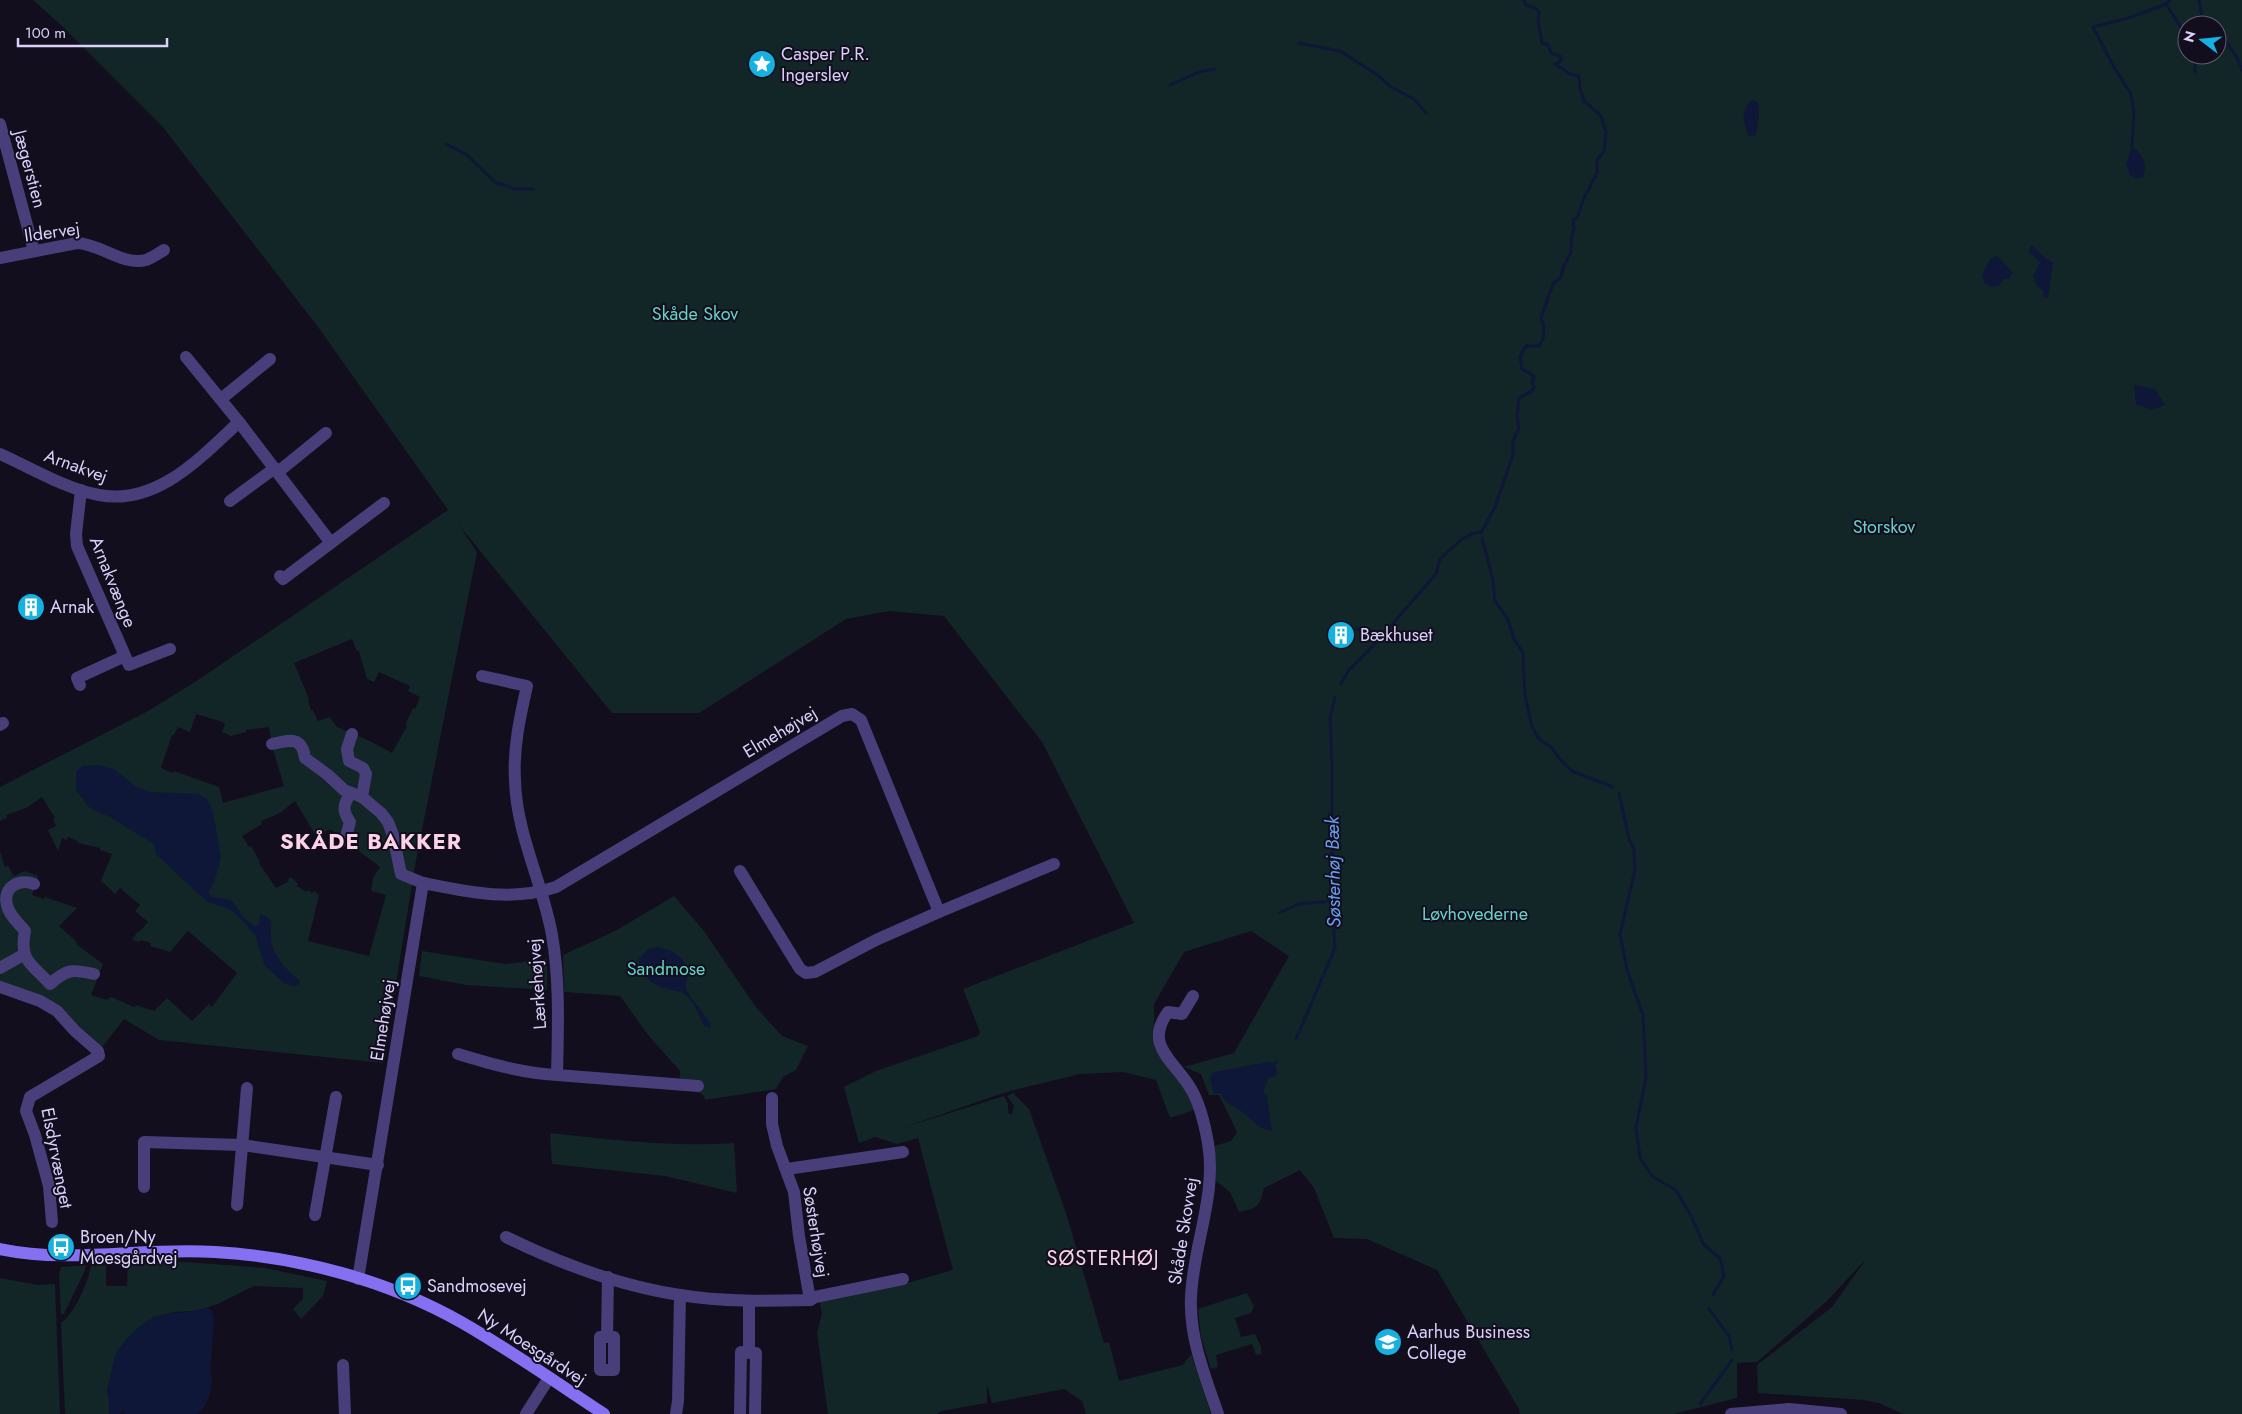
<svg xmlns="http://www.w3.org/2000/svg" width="2242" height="1414" viewBox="0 0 2242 1414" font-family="Jost,sans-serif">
	<rect width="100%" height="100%" fill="#130e1e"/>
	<g fill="#122527" fill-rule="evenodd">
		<path d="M33,0H2242V1414H1903L1879,1403L1864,1400L1758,1393L1757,1365L1832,1307L1866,1259L1827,1301L1757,1362L1737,1363V1398L1674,1414H1520L1519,1409L1437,1270L1367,1239L1334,1238L1314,1188L1300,1170L1264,1188C1259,1207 1258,1208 1239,1212L1230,1192L1216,1181L1214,1146L1231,1141L1237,1132L1219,1095H1209L1201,1074L1184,1067L1234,1053L1289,956L1251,931L1184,952L1154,1004L1155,1048L1185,1087L1194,1110L1170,1118L1156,1080L1123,1072L1080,1074L1006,1092L905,1127L1004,1096L1008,1104V1113L1012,1114L1014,1106L1007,1096L1013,1093L1029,1109L1066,1213L1104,1343L1109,1342L1119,1381L1183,1365L1191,1354L1211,1414H1086L1082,1401L1064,1389L992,1403L987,1384V1403L941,1411L937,1414H828L817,1333L822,1313L819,1300L904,1284L953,1270L918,1138L897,1144L875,1137L859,1143L844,1087L876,1071L978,1036L980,1032L963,989L1134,923L1042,742L944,616L889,611L846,619L699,713H612L459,525L477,552L416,860L383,1063L159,1040L124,1019L103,1046L89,1041L60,1008L0,982V851L5,867L8,866L14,876L25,871L38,876L32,895L44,899L45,897L77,908L59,926L77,942L76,944L103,964L91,995L107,1000L111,997L134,1007L136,1005L154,1011L167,998L192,1021L209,1004L212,1007L237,973L188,931L170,952L150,946L151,943L141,940L139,942L132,940L138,931L139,932L148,922L135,911L140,905L120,888L115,894L101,881L112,854L100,850V848L78,843V841L68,837L67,840L62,838L58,851L48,830L56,826L53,819L55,818L42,797L26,808L6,815L7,818L0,821V787L148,711L195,682L448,510L318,327L162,126L63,27ZM2187,25H2217V55H2187ZM352,639L357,651H359L367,679L374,682L379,672L410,686L408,691L420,697L415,709L413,708L405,725L407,726L392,753L372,742L337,727L330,717L318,721L313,710H311L308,700L309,699L294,663ZM196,714L223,722L225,725L222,732L231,736L246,732V730L269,727L272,746L284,786L223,803L219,787L174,771L173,773L161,768L172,735H174L178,727L190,732ZM295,801L316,836L330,829L380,867L373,878L371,891L386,895L369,956L308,941L319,895L314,891L312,893L308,890L306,892L297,886L298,884L291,877L287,880L288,882L276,888L259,863L260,862L251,846L249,847L242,836L262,824L261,821L280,813Z"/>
		<polygon points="674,896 704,931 755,1006 782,1036 808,1046 796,1070 783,1077 776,1089 705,1100 704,1096 680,1079 680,1071 648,1035 620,996 564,992 563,955 617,930"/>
		<polygon points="422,951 505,964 547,959 547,990 466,985 419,976"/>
		<path d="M550,1133C611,1140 672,1147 734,1143L737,1193L665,1176L552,1164Z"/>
		<path d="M185,1262L265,1268L327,1281L323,1296L301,1319L293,1309L303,1299V1288L254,1286L218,1304L195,1311L175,1312L155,1317L143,1324L117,1352L107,1391L110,1399L109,1414H65L61,1323C75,1313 88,1282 91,1266L106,1265V1286H127L128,1264Z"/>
		<polygon points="86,1265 85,1270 64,1314 61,1314 59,1275 61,1267"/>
		<polygon points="0,1278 38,1285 55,1284 60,1414 0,1414"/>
		<polygon points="1247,1293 1254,1306 1251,1313 1235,1318 1241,1337 1255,1334 1261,1347 1261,1354 1256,1355 1252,1344 1216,1355 1218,1367 1211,1369 1201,1337 1198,1309"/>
	</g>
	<g fill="#0e1738">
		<path d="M1752,100L1758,102L1759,114L1756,135L1749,136C1743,124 1740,109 1752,100Z"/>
		<path d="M2132,146C2143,156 2148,163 2143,177L2137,179L2130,175L2126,164Z"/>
		<polygon points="2031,246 2033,246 2046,259 2053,262 2048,298 2044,297 2043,290 2038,287 2033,277 2040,262 2029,252"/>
		<polygon points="1997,256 2013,273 2009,279 2003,279 1999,286 1992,287 1984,283 1982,275 1990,259"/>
		<polygon points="2134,385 2155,389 2165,405 2151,410 2136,404"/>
		<path d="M99,765L114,769L135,786L151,792L199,794L207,799L213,812L221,858L214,882L208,892L212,897L231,900L243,917L255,927L259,924L260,915L266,916L271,921C272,926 270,932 271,937C271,954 288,972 300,981L299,986H292L284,983L265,966L255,935L244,922L229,909L206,901L156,854L154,844L112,818L90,808L76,790V771L83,766Z"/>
		<path d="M657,947C671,949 686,957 688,973C689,978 685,983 686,988C690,1002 708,1013 711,1028L704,1026C699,1016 693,999 683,993C680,991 675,991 672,990C655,987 638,976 639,958L649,949Z"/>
		<path d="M1268,1062L1274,1064L1277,1069L1276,1076L1268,1078L1263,1093L1267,1096L1272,1131C1258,1128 1255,1122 1245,1114C1235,1106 1226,1105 1220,1093L1214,1094L1210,1078L1214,1072Z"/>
		<path d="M207,1307L212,1311L214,1322L210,1371C215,1383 208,1410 196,1414H125L122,1411L120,1414H109C111,1405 106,1396 108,1388C110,1377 112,1365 116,1354C121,1342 145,1319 158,1316C174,1312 191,1313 207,1307Z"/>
	</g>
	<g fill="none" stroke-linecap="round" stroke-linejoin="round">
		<g stroke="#0e1738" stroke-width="3">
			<polyline points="2199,0 2202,17 2211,25"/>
			<polyline points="2166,4 2187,37"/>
			<path d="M2217,31C2224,36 2240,61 2242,70"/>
			<polyline points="1299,43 1340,51 1376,74 1391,87 1414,99 1426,113"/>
			<polyline points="2195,72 2195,55"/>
			<polyline points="1170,85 1199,72 1215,69"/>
			<polyline points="446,144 467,155 495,182 515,189 533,189"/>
			<polyline points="2132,146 2134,113 2131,94 2114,67 2093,27 2128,18 2166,4 2170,0"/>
			<polyline points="1481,533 1495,507 1513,455 1513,441 1519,428 1517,416 1519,398 1532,391 1534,387 1532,383 1534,376 1522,369 1520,356 1526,346 1539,346 1543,339 1544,327 1541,318 1553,284 1561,277 1563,268 1571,252 1572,235 1574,229 1573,220 1577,218 1584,198 1597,173 1597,160 1604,151 1606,132 1601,116 1584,101 1580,89 1579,76 1570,74 1555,64 1561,61 1560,56 1551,53 1548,45 1542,43 1538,20 1539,12 1535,8 1526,5 1524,0"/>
			<polyline points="1482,538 1493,580 1495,601 1507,618 1514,639 1523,653 1525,695 1532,727 1539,739 1551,747 1559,758 1572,771 1613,787"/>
			<polyline points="1356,629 1385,633"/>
			<polyline points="1382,636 1436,574 1440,559 1462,539 1474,533 1480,532"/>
			<polyline points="1341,684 1349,670 1376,643"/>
			<polyline points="1619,793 1629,839 1634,849 1635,870 1620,934 1627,970 1643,1015 1646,1077 1636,1128 1640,1158 1653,1177 1676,1190 1690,1214 1704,1245 1720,1258 1724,1276 1713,1295"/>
			<polyline points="1279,913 1299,904 1332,901"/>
			<polyline points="1296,1039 1335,948 1332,896 1332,763 1330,718 1335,697"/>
			<polyline points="1274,1064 1276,1062"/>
			<polyline points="1709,1309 1729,1336 1732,1350"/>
			<polyline points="1700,1404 1732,1360"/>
		</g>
		<g stroke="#483e79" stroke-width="12">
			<polyline points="0,124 34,251"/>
			<path d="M0,258L77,243C101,244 123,266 146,260C152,258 159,253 164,250"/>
			<polyline points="221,399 270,359"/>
			<polyline points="239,422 331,543"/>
			<path d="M0,454C29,467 68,490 99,495C157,506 201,457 239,422L186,357"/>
			<polyline points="278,472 326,433"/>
			<polyline points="81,490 76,534 77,546 129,665 170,649"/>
			<polyline points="230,501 275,468"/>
			<polyline points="280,576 283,579 384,503"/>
			<path d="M482,676L527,686C520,717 513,748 515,780C516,833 543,884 552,935C560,981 558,1029 557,1075L698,1086"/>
			<polyline points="80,685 77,678 125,656"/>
			<polyline points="0,725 3,723"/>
			<polyline points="352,734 347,749 349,761 363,768 366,774 362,797"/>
			<path d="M272,744C290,740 302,736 305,758L328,775L344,790L362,797L381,813L388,822L393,835L401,874L423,883"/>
			<path d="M345,840L350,822C342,811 343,804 351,793"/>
			<path d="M34,884C20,878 2,887 7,905C9,915 19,924 25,931C19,961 31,963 50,984C67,969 72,969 94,974"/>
			<polyline points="939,912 1054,864"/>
			<polyline points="0,968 23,955"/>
			<polyline points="0,987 40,1001 57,1011 75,1031 98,1051 99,1056 30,1097 26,1111 35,1135 49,1186 52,1222"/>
			<path d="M1193,996L1182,1014L1168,1012C1143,1046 1175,1061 1191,1089C1200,1104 1205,1126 1208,1143C1217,1196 1193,1245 1191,1297C1189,1337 1205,1376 1218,1414"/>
			<path d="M458,1054C491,1064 522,1073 557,1075"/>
			<polyline points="787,1169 903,1152"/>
			<polyline points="144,1187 144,1142 242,1145 378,1165"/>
			<polyline points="237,1205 247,1088"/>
			<polyline points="315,1215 336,1097"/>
			<path d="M506,1237C561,1264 620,1286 680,1295C723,1302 766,1301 810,1300L799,1236L794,1192L777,1146L772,1124V1098"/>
			<path d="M358,1279L423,883C468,892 511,902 556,887L842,716L852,714L861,720L939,912L876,940L815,972L806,973L800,969L740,871"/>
			<polyline points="810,1300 815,1297 903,1279"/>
			<polyline points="607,1337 614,1337 614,1370 600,1370 600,1337 607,1337 608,1277"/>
			<polyline points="749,1353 749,1301"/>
			<polyline points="343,1365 345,1414"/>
			<polyline points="526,1414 549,1378"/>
			<polyline points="676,1414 678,1401 680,1295"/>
			<polyline points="740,1414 741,1352 756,1353 755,1414"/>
			<polyline points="1731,1414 1789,1409 1841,1414"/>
		</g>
		<path stroke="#8570f1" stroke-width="12" d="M0,1249C72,1264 143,1247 215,1252C299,1257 387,1280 461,1322C510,1350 557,1383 604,1414"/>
	</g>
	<defs>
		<g id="sight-disc" transform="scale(1.4375)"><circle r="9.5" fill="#16b1e0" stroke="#130e1e"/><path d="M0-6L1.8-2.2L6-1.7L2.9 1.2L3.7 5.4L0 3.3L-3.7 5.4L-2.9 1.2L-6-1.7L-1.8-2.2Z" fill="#fff"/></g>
		<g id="building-disc" transform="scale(1.4375)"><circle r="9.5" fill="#16b1e0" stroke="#130e1e"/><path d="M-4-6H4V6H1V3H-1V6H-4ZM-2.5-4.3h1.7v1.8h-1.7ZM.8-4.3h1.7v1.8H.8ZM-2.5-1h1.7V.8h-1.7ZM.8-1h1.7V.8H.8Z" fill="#fff"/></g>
		<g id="bus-disc" transform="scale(1.4375)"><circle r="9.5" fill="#16b1e0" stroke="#130e1e"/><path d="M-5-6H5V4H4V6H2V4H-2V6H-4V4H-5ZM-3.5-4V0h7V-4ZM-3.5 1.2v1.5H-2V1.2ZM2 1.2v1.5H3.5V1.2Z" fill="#fff"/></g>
		<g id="school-disc" transform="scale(1.4375)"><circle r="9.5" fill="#16b1e0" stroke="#130e1e"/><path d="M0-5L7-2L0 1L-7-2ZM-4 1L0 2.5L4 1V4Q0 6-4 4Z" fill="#fff"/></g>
	</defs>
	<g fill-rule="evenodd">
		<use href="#sight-disc" x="762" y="64"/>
		<use href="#building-disc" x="31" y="607"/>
		<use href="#building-disc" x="1341" y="635"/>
		<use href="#bus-disc" x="61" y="1247"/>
		<use href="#bus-disc" x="408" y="1286"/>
		<use href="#school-disc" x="1388" y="1342"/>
	</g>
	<g text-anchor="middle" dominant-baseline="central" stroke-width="4" stroke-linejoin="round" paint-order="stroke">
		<g font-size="18" fill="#dad0fa" stroke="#130e1e" text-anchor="start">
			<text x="781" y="54">Casper P.R.<tspan x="781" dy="21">Ingerslev</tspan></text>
			<text x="50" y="607">Arnak</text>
			<text x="1360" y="635">Bækhuset</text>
			<text x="80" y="1237">Broen/Ny<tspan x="80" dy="21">Moesgårdvej</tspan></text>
			<text x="427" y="1286">Sandmosevej</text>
			<text x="1407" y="1332">Aarhus Business<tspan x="1407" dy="21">College</tspan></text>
		</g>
		<g font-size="18" fill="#dad0fa" stroke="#130e1e">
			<text transform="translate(30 169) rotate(75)">Jægerstien</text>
			<text transform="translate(52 232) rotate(-8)">Ildervej</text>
			<text transform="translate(76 466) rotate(20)">Arnakvej</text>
			<text transform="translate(113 582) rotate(68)">Arnakvænge</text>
			<text transform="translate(780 732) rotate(-31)">Elmehøjvej</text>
			<text transform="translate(537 984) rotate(-94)">Lærkehøjvej</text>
			<text transform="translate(383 1020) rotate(-81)">Elmehøjvej</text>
			<text transform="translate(57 1158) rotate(79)">Elsdyrvænget</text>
			<text transform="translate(1183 1231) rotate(-81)">Skåde Skovvej</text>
			<text transform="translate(816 1232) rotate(81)">Søsterhøjvej</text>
			<text transform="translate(532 1347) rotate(33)">Ny Moesgårdvej</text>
		</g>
		<g font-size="18" fill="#64d2c5" stroke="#130e1e">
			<text x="695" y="314">Skåde Skov</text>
			<text x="1884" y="527">Storskov</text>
			<text x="1475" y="914">Løvhovederne</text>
			<text x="666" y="969">Sandmose</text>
		</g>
		<g font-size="19" font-style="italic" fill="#689ff0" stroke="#130e1e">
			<text transform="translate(1333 872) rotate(-91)">Søsterhøj Bæk</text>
		</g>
		<g font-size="20" letter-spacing="1" fill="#fbd2e6" stroke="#130e1e">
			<text x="1103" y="1258">SØSTERHØJ</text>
		</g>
		<g font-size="22" font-weight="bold" letter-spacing="1" fill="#fbd2e6" stroke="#130e1e">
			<text x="371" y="841">SKÅDE BAKKER</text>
		</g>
	</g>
	<g transform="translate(2202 40) rotate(286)"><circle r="24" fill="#130e1e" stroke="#635c76"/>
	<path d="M0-4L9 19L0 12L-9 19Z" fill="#16b1e0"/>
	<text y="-8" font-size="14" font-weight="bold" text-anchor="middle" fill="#dad0fa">N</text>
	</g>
	<path d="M18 38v8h149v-8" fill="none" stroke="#dad0fa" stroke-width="2.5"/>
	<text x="25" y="38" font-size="15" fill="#dad0fa" stroke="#130e1e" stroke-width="4" paint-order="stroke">100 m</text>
</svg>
